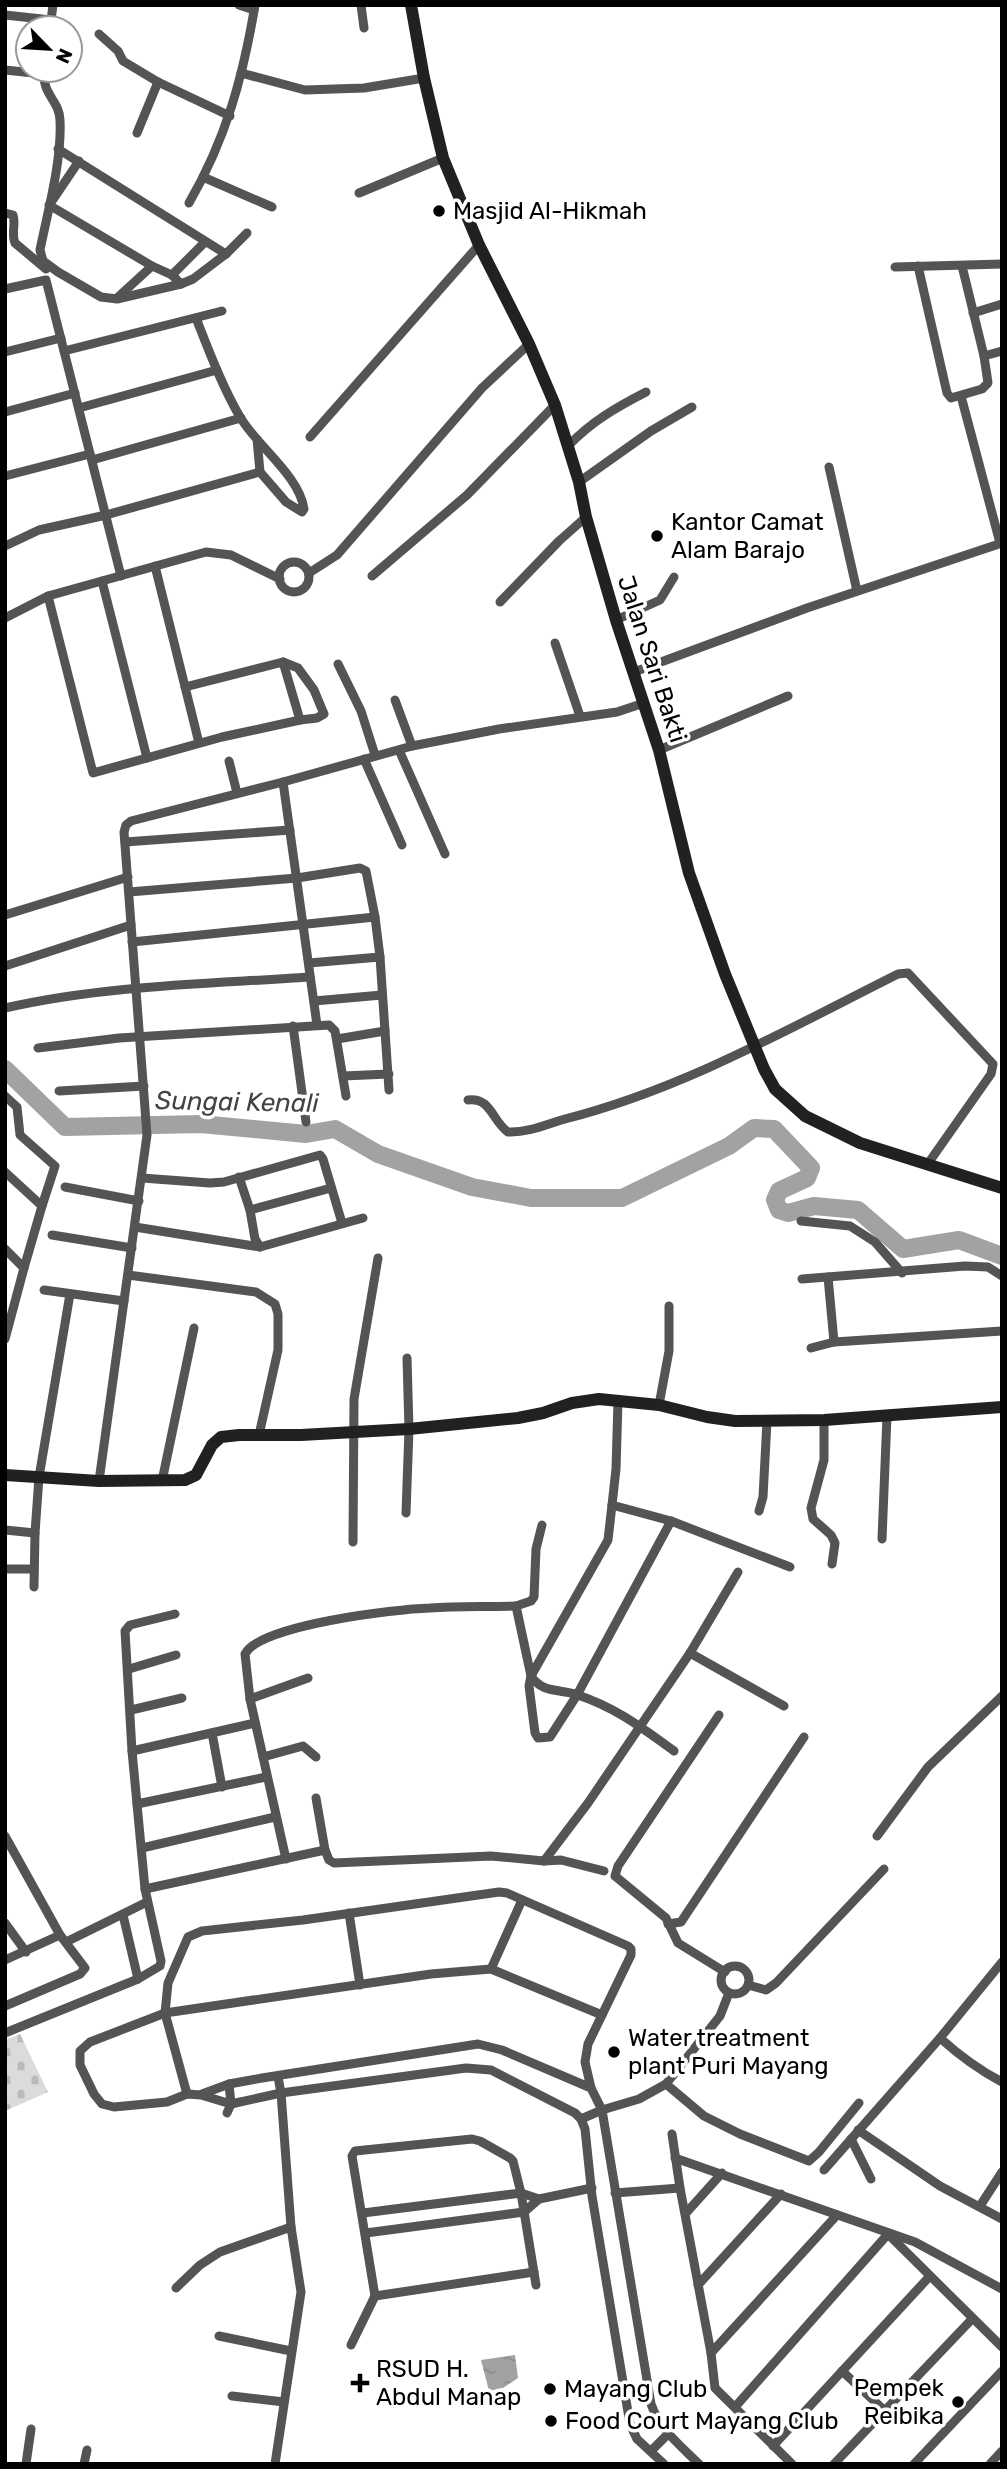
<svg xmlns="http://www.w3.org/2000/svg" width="1007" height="2469" viewBox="0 0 1007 2469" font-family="Rubik,sans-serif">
	<defs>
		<pattern id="cemetery-stones" width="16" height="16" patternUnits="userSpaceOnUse" patternTransform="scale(1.75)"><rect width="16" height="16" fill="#dbdbdb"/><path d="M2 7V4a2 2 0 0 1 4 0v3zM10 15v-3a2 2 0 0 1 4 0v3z" fill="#bababa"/></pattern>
		<pattern id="water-ripples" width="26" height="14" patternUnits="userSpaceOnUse" patternTransform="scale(1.75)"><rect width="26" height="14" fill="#a2a2a2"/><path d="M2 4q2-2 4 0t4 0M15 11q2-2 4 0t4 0" fill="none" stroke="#8a8a8a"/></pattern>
	</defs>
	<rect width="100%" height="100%" fill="#fff"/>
	<polygon fill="url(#cemetery-stones)" points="20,2034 48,2092 5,2111 5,2040"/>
	<polygon fill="url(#water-ripples)" points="515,2355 518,2378 503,2388 489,2391 481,2360"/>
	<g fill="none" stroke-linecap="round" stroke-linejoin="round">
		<polyline stroke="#a2a2a2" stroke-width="18" points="5,1069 65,1127 201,1124 306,1134 335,1129 378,1154 472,1187 531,1198 622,1198 729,1146 754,1128 774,1129 811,1168 807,1178 779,1191 775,1200 779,1210 788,1213 814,1206 858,1210 903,1249 959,1240 1002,1256"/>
		<g stroke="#545454" stroke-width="9">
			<polyline points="239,5 254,10"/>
			<polyline points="361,5 364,28"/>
			<polyline points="5,15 51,20"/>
			<polyline points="50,28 53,5"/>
			<polyline points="99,34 118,51 123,61 158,82 230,116"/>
			<polyline points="5,70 43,74"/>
			<path d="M44,70C42,96 59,99 60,120C62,161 48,210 40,250L43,261L58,272L101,297L117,299L181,284L193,279L226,254L247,233"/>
			<polyline points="241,73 305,90 364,88 424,78"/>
			<polyline points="137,133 158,82"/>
			<polyline points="58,149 226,254"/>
			<polyline points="203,177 272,207"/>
			<polyline points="359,193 443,158"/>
			<polyline points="52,201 79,161"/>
			<path d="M189,203C226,139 243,77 255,5"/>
			<polyline points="49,205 152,266 172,275 181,284"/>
			<path d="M5,213L13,215C16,224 11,234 15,243L46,269"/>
			<polyline points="918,266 947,393 951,398 982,389 988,383 984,356 962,266"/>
			<polyline points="895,267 1002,264"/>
			<polyline points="172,275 205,242"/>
			<polyline points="5,289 46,280 121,576"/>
			<polyline points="117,298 152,266"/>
			<polyline points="973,313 1002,304"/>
			<path d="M196,318C209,351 222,386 240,417C257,446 299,475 304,509L302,512L286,502L260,472L257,439"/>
			<polyline points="64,351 222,311"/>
			<polyline points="5,352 61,338"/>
			<polyline points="984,356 1002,351"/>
			<polyline points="961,396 1000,543"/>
			<polyline points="79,408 217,370"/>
			<polyline points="5,412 75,393"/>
			<polyline points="310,437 479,245"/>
			<path d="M568,446C592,421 617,407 646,392"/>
			<polyline points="92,460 241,418"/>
			<polyline points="829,467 857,591"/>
			<polyline points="5,476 90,454"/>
			<polyline points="579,482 651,431 692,407"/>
			<polyline points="5,546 39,530 106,515 260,472"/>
			<circle cx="294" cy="577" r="15"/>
			<polyline points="155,566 199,743"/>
			<polyline points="309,573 337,555 482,388 529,344"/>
			<polyline points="372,576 467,495 555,405"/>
			<polyline points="102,581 147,758"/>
			<polyline points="48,596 93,773 222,737 300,720 317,718 324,714 314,690 298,668 283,662"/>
			<polyline points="500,602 559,541 586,517"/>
			<polyline points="5,618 48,596 206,552 231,555 280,579"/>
			<polyline points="616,620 660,600 674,577"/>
			<polyline points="555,643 580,716"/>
			<polyline points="338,664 361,711 375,755"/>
			<polyline points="634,672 807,608 1002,543"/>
			<polyline points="185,687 283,662 300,720"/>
			<polyline points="395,700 412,746"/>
			<polyline points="399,750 445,854"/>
			<polyline points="659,750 788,696"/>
			<polyline points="364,759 402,845"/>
			<polyline points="229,761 237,793"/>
			<polyline points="283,782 317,1025"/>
			<polyline points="125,842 290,830"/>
			<polyline points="129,892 297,878 360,868 366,871 375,917 380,957 389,1090"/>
			<polyline points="5,915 128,877"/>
			<polyline points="132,942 375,917"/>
			<polyline points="309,963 380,957"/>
			<polyline points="5,966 131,925"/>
			<polyline points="314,1001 382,995"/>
			<path d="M5,1008C105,985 209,984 310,977"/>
			<polyline points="293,1026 306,1122"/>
			<polyline points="337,1039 385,1031"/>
			<polyline points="38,1048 119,1038 329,1025 335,1031 346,1096"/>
			<polyline points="343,1076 389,1074"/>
			<polyline points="59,1091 144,1086"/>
			<polyline points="5,1096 17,1107 20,1135 55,1166 42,1206"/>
			<path d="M468,1100C491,1097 492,1121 508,1132C528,1133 547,1124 565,1119C683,1089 790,1028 898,974L908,973L993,1064L991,1074L927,1165"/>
			<polyline points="5,1172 42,1206 24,1268"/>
			<polyline points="239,1177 250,1210 255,1239 260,1247"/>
			<polyline points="142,1178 210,1183 224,1182 320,1155 323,1159 342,1223"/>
			<polyline points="65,1187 139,1201"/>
			<polyline points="250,1210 331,1188"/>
			<polyline points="801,1221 850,1226 875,1242 902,1273"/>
			<polyline points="135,1227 260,1247 363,1218"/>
			<polyline points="52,1235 132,1248"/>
			<polyline points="5,1249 24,1268 5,1339"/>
			<polyline points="128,1275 256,1292 275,1304 278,1314 278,1350 259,1435"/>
			<polyline points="828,1277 834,1342"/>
			<polyline points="802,1279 965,1266 988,1267 1002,1276"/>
			<polyline points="44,1290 124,1301"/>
			<polyline points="811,1348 834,1342 1002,1331"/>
			<polyline points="618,1401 616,1469 612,1505 671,1521 790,1567"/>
			<polyline points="659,1405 669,1351 669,1306"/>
			<polyline points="824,1420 824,1460 811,1508 813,1519 831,1535 835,1543 832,1564"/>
			<polyline points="99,1481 147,1135 124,832 126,825 131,821 283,782 412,746 499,729 617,712 644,703"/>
			<polyline points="162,1481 194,1328"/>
			<polyline points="612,1505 608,1540 531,1676 529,1686 535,1733 538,1738 550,1737 577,1695 671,1521"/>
			<polyline points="759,1511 763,1497 767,1421"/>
			<polyline points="406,1513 409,1429 407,1358"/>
			<path d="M542,1525L536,1549L534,1597L531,1601L516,1606L531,1676C542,1693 558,1689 575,1694C615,1707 641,1727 674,1751"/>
			<polyline points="5,1530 35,1533 39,1477 70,1294"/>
			<polyline points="882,1539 887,1416"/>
			<polyline points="353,1542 354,1399 378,1258"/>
			<polyline points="5,1569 34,1569"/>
			<polyline points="34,1587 35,1533"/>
			<polyline points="690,1653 784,1706"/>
			<polyline points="129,1669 176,1655"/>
			<polyline points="250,1699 308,1678"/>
			<polyline points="131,1710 182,1698"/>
			<polyline points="719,1715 618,1866 615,1876 666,1918 678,1943 725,1972"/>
			<polyline points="212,1733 222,1787"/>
			<polyline points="132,1751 255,1723"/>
			<polyline points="263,1757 303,1746 316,1757"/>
			<polyline points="316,1798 325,1850"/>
			<polyline points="137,1804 266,1777"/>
			<polyline points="5,1836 60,1935 85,1968 80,1974 5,2006"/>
			<polyline points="877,1836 928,1767 1002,1696"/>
			<polyline points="142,1848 275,1817"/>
			<path d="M286,1859L250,1699L245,1654C259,1625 396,1609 430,1608C458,1606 487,1607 516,1606"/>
			<polyline points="544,1861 588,1803 690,1653 738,1572"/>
			<polyline points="145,1889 325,1850 329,1860 334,1863 491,1856 544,1861 561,1860 604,1871"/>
			<polyline points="349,1913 360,1985"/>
			<polyline points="123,1915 138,1979"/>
			<polyline points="5,1923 26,1952"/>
			<polyline points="668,1924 681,1922 804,1737"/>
			<polyline points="66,1942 147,1902"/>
			<polyline points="5,1960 60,1935"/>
			<circle cx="735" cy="1980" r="14"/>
			<polyline points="491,1969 522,1900"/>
			<polyline points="748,1985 766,1990 776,1983 884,1869"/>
			<polyline points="602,2015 491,1969 431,1974 165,2013 90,2042 80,2051 80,2065 94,2094 102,2104 114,2107 167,2102 187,2094 201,2095 231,2104 281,2093 466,2068 491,2070 575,2113 581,2119 585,2129 592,2196 630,2424 637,2439 664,2464"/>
			<polyline points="5,2033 138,1979 160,1966 161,1961 145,1889 132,1751 125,1631 130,1625 175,1614"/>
			<path d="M940,2038C960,2056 979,2070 1002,2082"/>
			<polyline points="666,2084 704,2116 740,2134 809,2161 819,2152 859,2103"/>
			<polyline points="187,2094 165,2013 168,1983 188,1937 202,1931 303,1920 499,1892 507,1893 628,1946 631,1949 631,1955 588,2044 585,2062 591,2088"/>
			<path d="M202,2094L229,2084L262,2078L478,2044L502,2050L591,2088L602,2110L651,2404C660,2430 680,2445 699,2464"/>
			<polyline points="227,2113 231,2104 229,2084"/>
			<polyline points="581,2119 602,2110 639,2099 666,2084 720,2016 729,1993"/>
			<polyline points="858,2130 940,2186 1002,2219"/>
			<polyline points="672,2134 680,2188 711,2353 715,2388 792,2464"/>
			<polyline points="851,2139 871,2179"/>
			<polyline points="675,2158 915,2242 1002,2289"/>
			<polyline points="824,2170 940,2038 1002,1962"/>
			<polyline points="615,2193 680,2188"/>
			<polyline points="980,2206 1002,2172"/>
			<polyline points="363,2213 521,2193 539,2199"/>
			<polyline points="686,2213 722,2173"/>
			<polyline points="366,2233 524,2212 539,2199 592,2188"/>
			<polyline points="698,2285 781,2194"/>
			<polyline points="176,2288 200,2265 220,2252 291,2227"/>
			<polyline points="375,2296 534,2272"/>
			<polyline points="219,2336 291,2351"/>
			<polyline points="351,2345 375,2296 352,2156 355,2151 472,2139 480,2141 510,2158 513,2161 521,2193 536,2285"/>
			<polyline points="711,2353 837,2215"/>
			<polyline points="842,2371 885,2411"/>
			<polyline points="232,2396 284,2402"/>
			<polyline points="735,2407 888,2234 1002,2347"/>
			<polyline points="773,2446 929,2277"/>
			<polyline points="651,2451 668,2434"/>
			<polyline points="26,2464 31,2429"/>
			<polyline points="84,2464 87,2450"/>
			<polyline points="275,2464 301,2292 291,2227 281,2093 278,2077"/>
			<polyline points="834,2464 972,2319"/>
			<polyline points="914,2464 1002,2371"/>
			<polyline points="990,2464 1002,2451"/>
		</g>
		<g stroke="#212121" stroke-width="12">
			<polyline points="411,5 424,78 443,158 479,245 529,344 555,405 579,482 586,517 616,620 659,750 689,873 725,974 764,1069 775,1089 805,1116 860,1143 1002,1188"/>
			<polyline points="5,1475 99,1481 185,1480 196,1475 212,1445 221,1437 239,1435 301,1435 409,1429 518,1418 543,1413 572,1403 599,1399 659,1405 707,1417 735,1421 824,1420 1002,1407"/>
		</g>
	</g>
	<g fill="#000" stroke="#fff" stroke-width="2.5">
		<circle cx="439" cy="211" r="7"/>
		<circle cx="657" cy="536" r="7"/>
		<circle cx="614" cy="2052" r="7"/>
		<path d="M356.5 2372.5h7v7h7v7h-7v7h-7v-7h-7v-7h7z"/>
		<circle cx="550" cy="2389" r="7"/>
		<circle cx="958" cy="2402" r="7"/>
		<circle cx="551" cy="2421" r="7"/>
	</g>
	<g text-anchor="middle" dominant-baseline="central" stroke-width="7" stroke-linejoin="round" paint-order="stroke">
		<g font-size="24" fill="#000" stroke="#fff" text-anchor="start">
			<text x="453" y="211">Masjid Al-Hikmah</text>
			<text x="671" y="522">Kantor Camat<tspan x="671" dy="28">Alam Barajo</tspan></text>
			<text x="628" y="2038">Water treatment<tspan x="628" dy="28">plant Puri Mayang</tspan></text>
			<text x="376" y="2369">RSUD H.<tspan x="376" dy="28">Abdul Manap</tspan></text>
			<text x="944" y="2388" text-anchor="end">Pempek<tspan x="944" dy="28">Reibika</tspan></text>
			<text x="564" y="2389">Mayang Club</text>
			<text x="565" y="2421">Food Court Mayang Club</text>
		</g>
		<g font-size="24" fill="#000" stroke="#fff">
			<text transform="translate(652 659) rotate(72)">Jalan Sari Bakti</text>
		</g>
		<g font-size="26" font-style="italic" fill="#434343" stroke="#fff">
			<text transform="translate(237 1102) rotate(1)">Sungai Kenali</text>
		</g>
	</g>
	<rect width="1007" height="2469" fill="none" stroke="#000000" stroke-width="14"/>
	<g transform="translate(49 49) rotate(115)"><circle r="33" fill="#ffffff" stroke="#999999" stroke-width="2"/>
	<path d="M0-5L12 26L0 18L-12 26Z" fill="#000000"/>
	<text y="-10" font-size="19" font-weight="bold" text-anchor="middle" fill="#000000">N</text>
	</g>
</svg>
